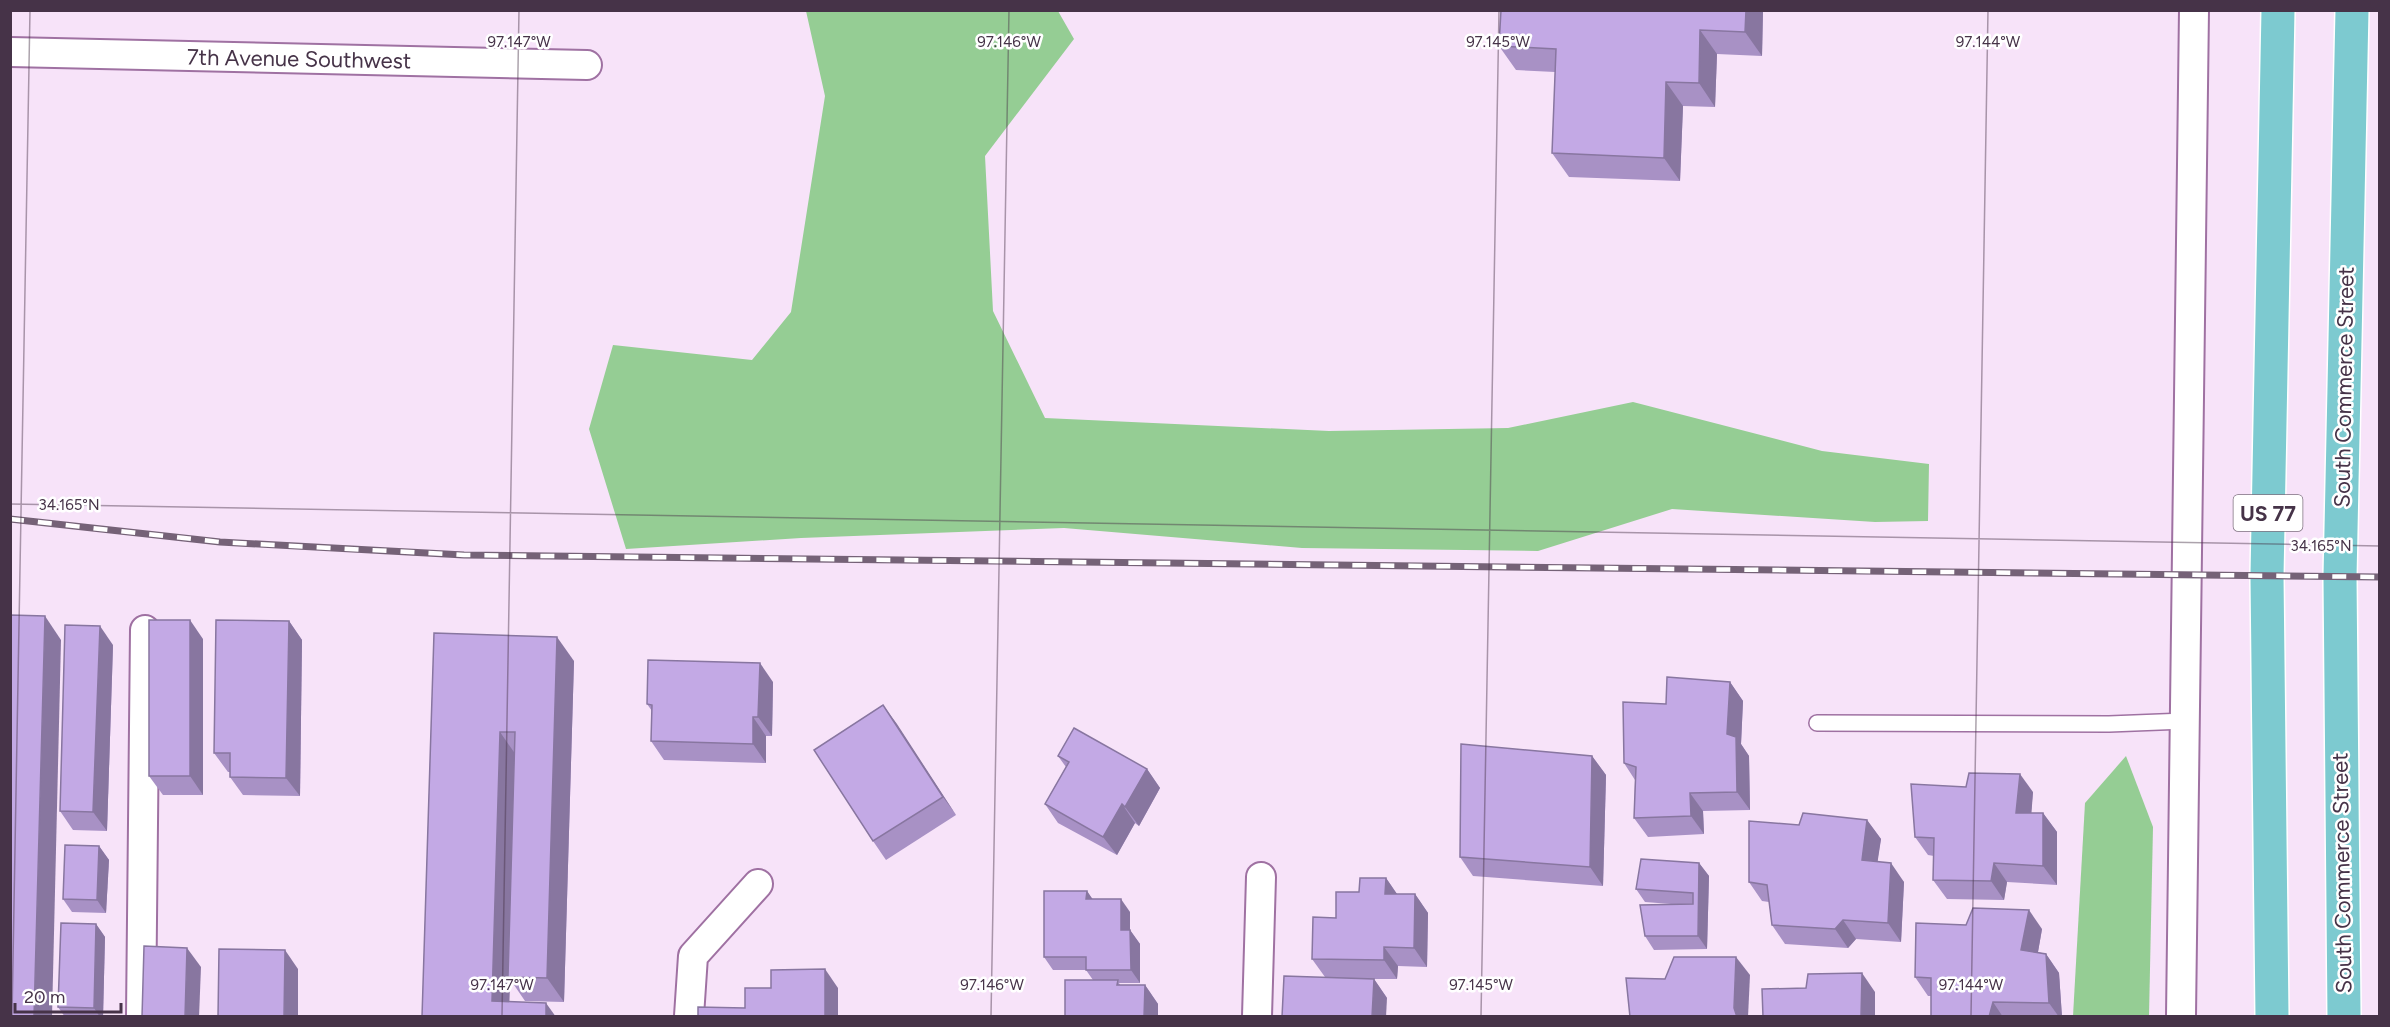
<svg xmlns="http://www.w3.org/2000/svg" width="2390" height="1027" viewBox="0 0 2390 1027" font-family="Figtree,sans-serif">
	<rect width="100%" height="100%" fill="#f7e3f9"/>
	<g fill="#95cd94">
		<polygon points="806,11 1058,11 1074,39 985,156 993,311 1045,418 1329,431 1508,428 1633,402 1822,451 1929,464 1928,521 1875,522 1672,509 1538,551 1302,548 1064,528 801,538 626,549 589,429 613,345 752,360 791,312 825,96"/>
		<polygon points="2126,756 2153,827 2149,1016 2073,1016 2085,803"/>
	</g>
	<g fill="none" stroke-linecap="round" stroke-linejoin="round">
		<g stroke="#9f71a2" stroke-width="18">
			<polyline id="lane" points="1817,723 2109,724 2185,721"/>
		</g>
		<g stroke="#9f71a2" stroke-width="32">
			<g id="street">
				<polyline points="10,52 587,65"/>
				<polyline points="141,1016 145,630"/>
				<polyline points="689,1016 693,956 758,884"/>
				<polyline points="1257,1016 1261,877"/>
				<polyline points="2181,1016 2194,10"/>
			</g>
		</g>
		<g stroke="#fff" stroke-width="36">
			<g id="primary">
				<polyline points="2272,1016 2267,576 2278,10"/>
				<polyline points="2344,1016 2340,577 2352,10"/>
			</g>
		</g>
		<use href="#lane" stroke="#fff" stroke-width="15"/>
		<use href="#street" stroke="#fff" stroke-width="28"/>
		<use href="#primary" stroke="#7dcad0" stroke-width="33"/>
		<g stroke="#756277" stroke-width="7">
			<polyline id="rail" points="10,519 220,542 464,555 2380,577"/>
		</g>
		<use href="#rail" stroke="#fff" stroke-width="4.5" stroke-dasharray="14" stroke-linecap="butt"/>
	</g>
	<g fill="#a891c5">
		<polygon points="1763,10 1762,56 1717,54 1715,107 1683,106 1680,181 1569,177 1552,153 1555,72 1516,70 1499,46"/>
		<polygon points="289,621 302,640 300,796 243,795 230,777 230,772 228,772 214,753"/>
		<polygon points="434,633 574,661 564,1002 525,1001 510,979 509,1001 422,1017"/>
		<polygon points="203,639 203,795 163,795 149,776"/>
		<polygon points="113,645 107,831 73,830 60,811"/>
		<polygon points="773,682 772,736 766,736 766,763 664,760 651,741 652,711 647,704"/>
		<polygon points="1730,682 1743,701 1741,744 1749,756 1750,810 1703,811 1704,834 1648,837 1634,818 1635,780 1624,763 1666,704"/>
		<polygon points="883,705 956,815 886,860 873,841"/>
		<polygon points="1058,756 1147,769 1160,788 1139,826 1135,823 1117,855 1058,823 1045,804 1066,767"/>
		<polygon points="1592,756 1606,775 1603,886 1473,876 1460,857"/>
		<polygon points="2033,792 2031,813 2043,813 2057,832 2057,885 2007,882 2004,900 1947,899 1933,880 1934,856 1928,855 1915,837"/>
		<polygon points="1867,820 1881,839 1877,862 1904,882 1901,942 1856,939 1848,948 1785,944 1772,925 1769,902 1762,901 1749,882 1799,825"/>
		<polygon points="99,846 109,860 106,913 72,912 63,899"/>
		<polygon points="1699,863 1709,876 1707,949 1654,950 1645,936 1671,904 1645,902 1636,889"/>
		<polygon points="1386,878 1397,894 1415,894 1428,913 1427,967 1398,966 1397,979 1362,979 1374,979 1387,998 1325,977 1312,959 1336,918 1359,892"/>
		<polygon points="1087,891 1092,899 1130,912 1130,930 1140,944 1140,983 1119,983 1120,985 1145,985 1158,1004 1158,1017 1065,1017 1093,980 1086,970 1053,970 1044,957"/>
		<polygon points="96,924 105,937 103,1017 65,1017 58,1007"/>
		<polygon points="2042,929 2038,952 2046,954 2059,973 2062,1017 1931,1017 1931,996 1928,996 1915,977"/>
	</g>
	<g fill="#8876a0">
		<polygon points="1746,10 1763,10 1762,56 1745,32"/>
		<polygon points="1700,30 1717,54 1715,107 1699,83"/>
		<polygon points="1666,82 1683,106 1680,181 1664,158"/>
		<polygon points="45,616 61,640 52,1017 34,1017"/>
		<polygon points="190,620 203,639 203,795 190,776"/>
		<polygon points="289,621 302,640 300,796 286,778"/>
		<polygon points="100,626 113,645 107,831 93,812"/>
		<polygon points="557,637 574,661 564,1002 547,978"/>
		<polygon points="760,663 773,682 772,736 758,717"/>
		<polygon points="1730,682 1743,701 1741,744 1749,756 1750,810 1737,792 1727,734"/>
		<polygon points="883,705 897,724 956,815 943,797"/>
		<polygon points="753,717 766,736 766,763 753,744"/>
		<polygon points="500,732 516,755 508,977 510,979 509,1017 492,1001"/>
		<polygon points="1592,756 1606,775 1603,886 1590,867"/>
		<polygon points="1147,769 1160,788 1139,826 1125,807"/>
		<polygon points="2020,774 2033,792 2030,832 2016,813"/>
		<polygon points="1690,793 1703,811 1704,834 1691,816"/>
		<polygon points="1122,804 1135,823 1117,855 1103,837"/>
		<polygon points="2043,813 2057,832 2057,885 2043,866"/>
		<polygon points="1867,820 1881,839 1875,879 1862,860"/>
		<polygon points="99,846 109,860 106,913 97,900"/>
		<polygon points="1699,863 1709,876 1707,949 1698,936"/>
		<polygon points="1891,863 1904,882 1901,942 1888,923"/>
		<polygon points="1994,863 2007,882 2004,900 1991,881"/>
		<polygon points="1386,878 1399,897 1385,894"/>
		<polygon points="1087,891 1096,904 1086,899"/>
		<polygon points="1415,894 1428,913 1427,967 1414,948"/>
		<polygon points="1121,899 1130,912 1130,943 1121,930"/>
		<polygon points="2029,910 2042,929 2035,969 2021,950"/>
		<polygon points="1843,920 1856,939 1848,948 1835,929"/>
		<polygon points="96,924 105,937 103,1017 100,1017 94,1008"/>
		<polygon points="1130,930 1140,944 1140,983 1131,970"/>
		<polygon points="1384,947 1398,966 1397,979 1384,960"/>
		<polygon points="187,948 201,967 199,1017 185,1017"/>
		<polygon points="285,950 298,969 298,1017 284,1017"/>
		<polygon points="2046,954 2059,973 2062,1017 2059,1017 2049,1003"/>
		<polygon points="1736,957 1750,975 1748,1017 1737,1017 1734,1008"/>
		<polygon points="825,969 838,988 838,1017 825,1017"/>
		<polygon points="1862,973 1875,992 1875,1017 1861,1017"/>
		<polygon points="1374,979 1387,998 1386,1017 1372,1017"/>
		<polygon points="1145,985 1158,1004 1158,1017 1144,1017"/>
		<polygon points="1993,1002 2003,1017 1989,1017"/>
		<polygon points="546,1003 556,1017 546,1017"/>
	</g>
	<g fill="#c3a9e5" stroke="#8876a0" stroke-width="1.5">
		<polygon points="1501,10 1746,10 1745,32 1700,30 1699,83 1666,82 1664,158 1552,153 1556,49 1499,46"/>
		<polygon points="10,615 45,616 34,1017 10,1017"/>
		<rect x="149" y="620" width="41" height="156"/>
		<polygon points="216,620 289,621 286,778 230,777 230,753 214,753"/>
		<polygon points="65,625 100,626 93,812 60,811"/>
		<polygon points="434,633 557,637 547,978 508,977 515,732 500,732 492,1001 546,1003 546,1017 422,1017"/>
		<polygon points="648,660 760,663 758,717 753,717 753,744 651,741 652,705 647,704"/>
		<polygon points="1667,677 1730,682 1727,734 1736,737 1737,792 1690,793 1691,816 1634,818 1636,767 1624,763 1623,702 1666,704"/>
		<polygon points="883,705 943,797 873,841 814,750"/>
		<polygon points="1074,728 1147,769 1125,807 1122,804 1103,837 1045,804 1069,762 1058,756"/>
		<polygon points="1461,744 1592,756 1590,867 1460,857"/>
		<polygon points="1969,773 2020,774 2016,813 2043,813 2043,866 1994,863 1991,881 1933,880 1934,838 1915,837 1911,784 1966,787"/>
		<polygon points="1803,813 1867,820 1862,860 1891,863 1888,923 1843,920 1835,929 1772,925 1767,885 1749,882 1749,821 1799,825"/>
		<polygon points="65,845 99,846 97,900 63,899"/>
		<polygon points="1641,859 1699,863 1698,936 1645,936 1640,905 1693,904 1693,893 1636,889"/>
		<polygon points="1360,878 1386,878 1385,894 1415,894 1414,948 1384,947 1384,960 1312,959 1313,917 1336,918 1336,892 1359,892"/>
		<polygon points="1044,891 1087,891 1086,899 1121,899 1121,930 1130,930 1131,970 1086,970 1086,957 1044,957"/>
		<polygon points="1973,908 2029,910 2021,950 2046,954 2049,1003 1993,1002 1989,1017 1931,1017 1931,978 1915,977 1916,923 1966,925"/>
		<polygon points="61,923 96,924 94,1008 58,1007"/>
		<polygon points="144,946 187,948 185,1017 142,1017"/>
		<polygon points="219,949 285,950 284,1017 218,1017"/>
		<polygon points="1674,957 1736,957 1734,1008 1737,1017 1630,1017 1626,978 1665,979"/>
		<polygon points="825,969 825,1017 698,1017 698,1007 745,1008 745,988 771,988 771,970"/>
		<polygon points="1862,973 1861,1017 1763,1017 1762,989 1806,988 1808,974"/>
		<polygon points="1284,976 1374,979 1372,1017 1282,1017"/>
		<polygon points="1065,980 1118,980 1117,985 1145,985 1144,1017 1065,1017"/>
	</g>
	<path fill="none" stroke="#463348" stroke-width="1.5" stroke-opacity="0.45" d="M10,504L2380,546M12,1016L30,10M502,1016L519,10M991,1016L1009,10M1481,1016L1499,10M1971,1016L1988,10"/>
	<g text-anchor="middle" dominant-baseline="central" stroke-width="5" stroke-linejoin="round" paint-order="stroke">
		<rect fill="#fff" stroke="#7e707f" stroke-width="1.5" x="2233.5" y="495" width="69" height="36" rx="4.5"/>
		<g font-size="21" font-weight="bold" fill="#463348">
			<text x="2268" y="513">US 77</text>
		</g>
		<g font-size="22" fill="#463348" stroke="#fff">
			<text transform="translate(299 59) rotate(1)">7th Avenue Southwest</text>
			<text transform="translate(2344 387) rotate(-89)">South Commerce Street</text>
			<text transform="translate(2342 873) rotate(-91)">South Commerce Street</text>
		</g>
	</g>
	<g font-size="15" text-anchor="middle" fill="#463348" stroke="#fff" stroke-width="5" stroke-linejoin="round" paint-order="stroke">
		<text x="519" y="47">97.147°W</text>
		<text x="1009" y="47">97.146°W</text>
		<text x="1498" y="47">97.145°W</text>
		<text x="1988" y="47">97.144°W</text>
		<text x="69" y="510">34.165°N</text>
		<text x="2321" y="551">34.165°N</text>
		<text x="502" y="990">97.147°W</text>
		<text x="992" y="990">97.146°W</text>
		<text x="1481" y="990">97.145°W</text>
		<text x="1971" y="990">97.144°W</text>
	</g>
	<rect width="2390" height="1027" fill="none" stroke="#463348" stroke-width="24"/>
	<path d="M15 1003v9h106v-9" fill="none" stroke="#463348" stroke-width="3"/>
	<text x="24" y="1003" font-size="18" fill="#463348" stroke="#ffffff" stroke-width="4.5" paint-order="stroke">20 m</text>
</svg>
